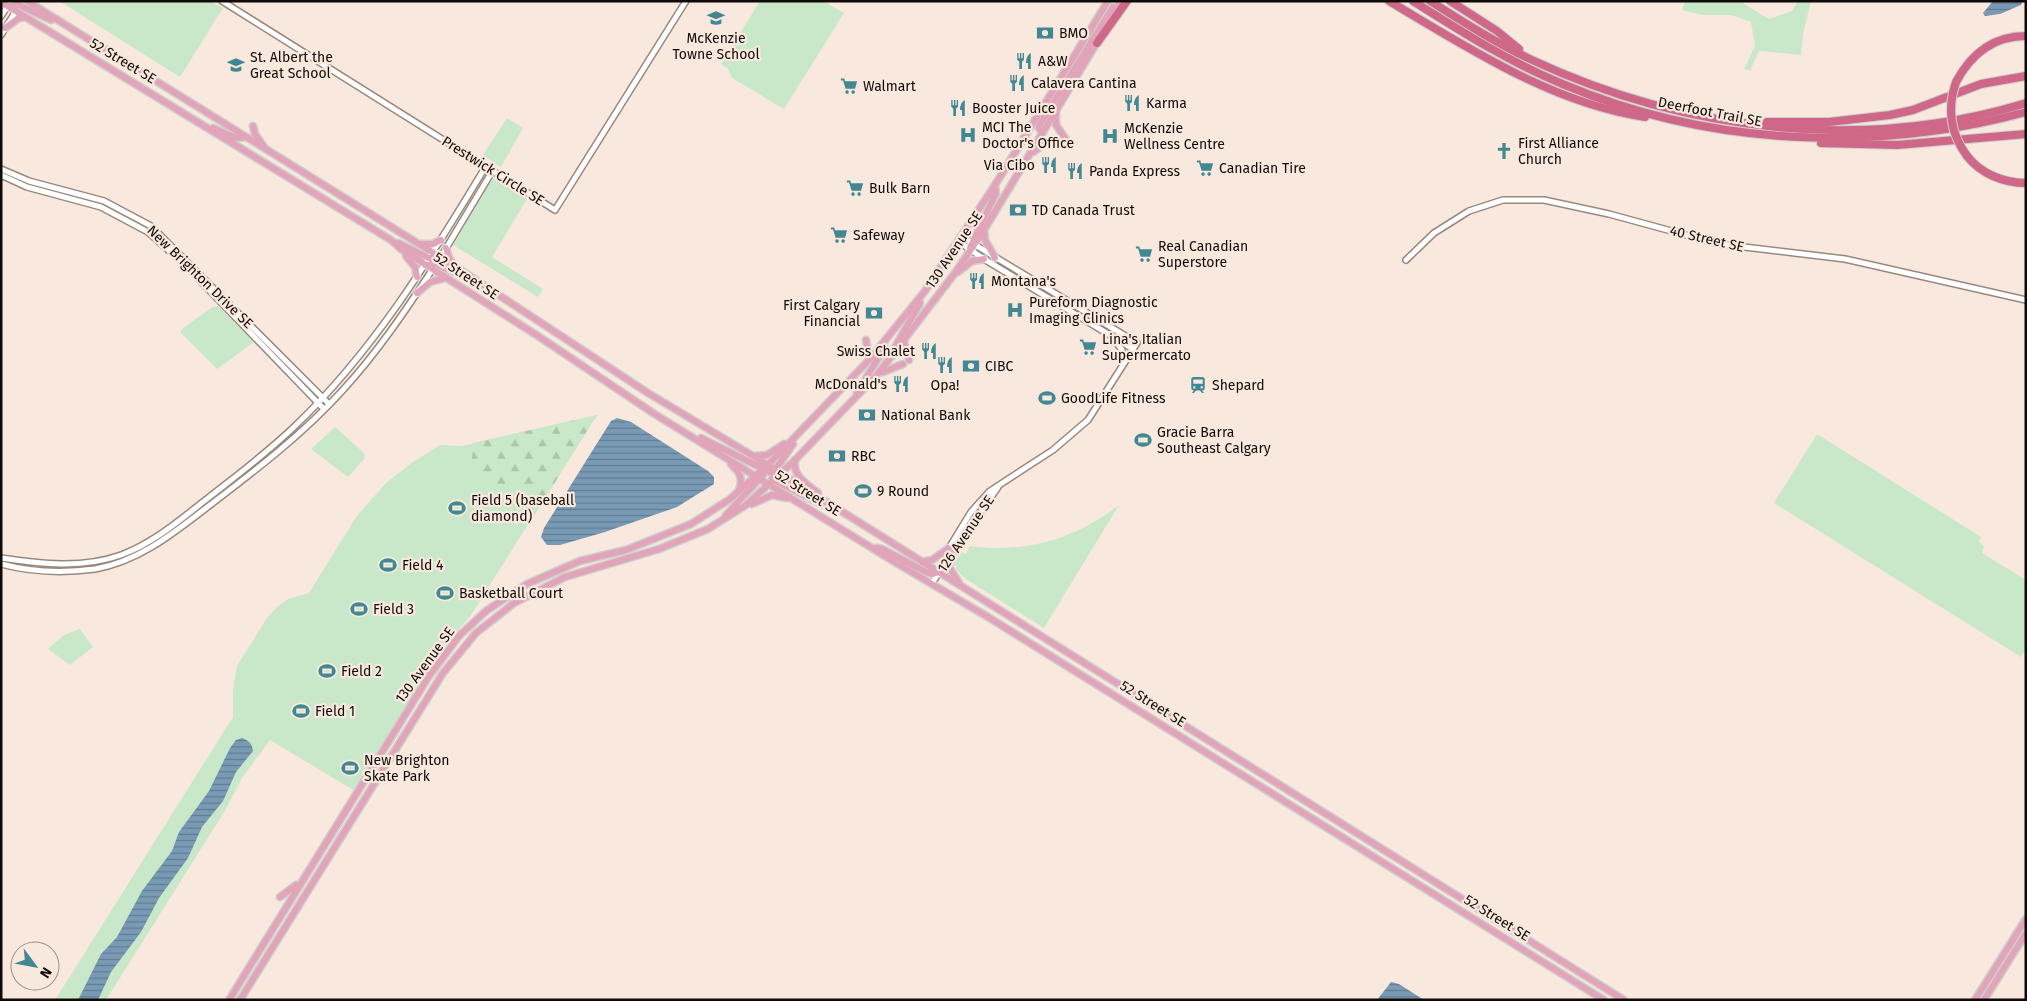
<svg xmlns="http://www.w3.org/2000/svg" width="2027" height="1001" viewBox="0 0 2027 1001" font-family="'Fira Sans',sans-serif">
	<defs>
		<pattern id="forest-firs" width="22" height="20" patternUnits="userSpaceOnUse" patternTransform="scale(1.25)"><rect width="22" height="20" fill="#c9e8ca"/><path d="M5 1l3.5 6h-7zM16 11l3.5 6h-7z" fill="#acc6ac"/></pattern>
		<pattern id="water-rules" width="6" height="5" patternUnits="userSpaceOnUse" patternTransform="scale(1.25)"><rect width="6" height="5" fill="#799ab5"/><path d="M0 2.5h6" fill="none" stroke="#627c91"/></pattern>
	</defs>
	<rect width="100%" height="100%" fill="#f9e8dd"/>
	<g fill="#c9e8ca">
		<polygon points="59,1 210,1 223,8 180,77"/>
		<polygon points="760,1 824,1 844,13 784,109 732,78 728,69 721,64"/>
		<polygon points="1685,1 1744,1 1744,4 1769,19 1792,11 1798,1 1811,1 1803,34 1801,55 1759,51 1750,71 1744,69 1755,46 1751,22 1731,15 1703,15 1682,10"/>
		<polygon points="507,118 523,128 501,167 483,155"/>
		<polygon points="493,178 527,199 492,257 543,289 538,297 453,245"/>
		<polygon points="218,306 254,342 217,369 181,333 181,330 212,307"/>
		<polygon points="597,415 471,615 437,654 435,663 390,731 355,791 270,740 242,778 226,809 106,1000 55,1000 233,717 233,690 237,666 267,618 276,608 288,599 309,593 356,517 386,483 413,462 440,445 462,446"/>
		<polygon points="335,427 365,454 364,459 348,477 311,449"/>
		<polygon points="1817,434 1981,537 1979,542 1984,546 1982,553 2026,580 2026,649 2021,657 1774,503"/>
		<path d="M1119,505L1044,628L966,579L957,570L955,563L961,552L966,554L970,546C1024,554 1076,539 1119,505Z"/>
		<polygon points="80,629 93,647 70,665 48,649 64,635"/>
	</g>
	<polygon fill="url(#forest-firs)" points="597,415 529,524 527,513 534,499 509,486 500,488 471,473 473,443"/>
	<g fill="url(#water-rules)">
		<polygon points="1993,1 2023,1 2021,5 2000,14 1985,16 1983,13"/>
		<polygon points="617,418 631,422 708,471 714,477 714,484 677,507 605,532 560,545 547,545 541,537 544,528 611,421"/>
		<path d="M242,738C249,741 252,743 253,751L236,772L223,801L202,827L188,858L159,898L141,932L111,972L98,1000H78L101,954L117,937L142,891L172,851L179,832L209,791L230,748L236,740Z"/>
		<polygon points="1391,982 1399,984 1424,1000 1377,1000"/>
	</g>
	<g fill="none" stroke-linecap="round" stroke-linejoin="round">
		<g stroke="#98897f" stroke-width="8">
			<g id="minor">
				<polyline points="222,1 555,210 686,1"/>
				<polyline points="1,16 11,1"/>
				<polyline points="1,35 16,11"/>
				<polyline points="1,169 29,181 104,201 151,226 329,404"/>
				<polyline points="1,175 27,187 101,207 148,232 184,264 324,409"/>
				<polyline points="959,242 984,259 1133,349"/>
				<polyline points="439,260 493,170"/>
				<polyline points="1406,260 1434,233 1469,211 1503,200 1544,200 1609,214 1719,244 1845,259 2026,300"/>
				<polyline points="1113,338 1122,350 1124,363"/>
				<polyline points="949,548 971,512 990,491 1053,450 1088,420 1137,343 962,237"/>
				<path d="M1,558C41,564 82,569 121,555C156,542 183,517 212,495C240,473 268,452 294,427C373,352 430,259 486,166"/>
				<path d="M1,564C31,572 65,573 95,569C140,561 175,532 210,505C256,470 303,434 342,391C377,353 406,310 434,267"/>
				<polyline points="932,583 998,487"/>
			</g>
		</g>
		<g stroke="#cfcece" stroke-width="9">
			<g id="major">
				<polyline points="27,1 456,267 648,393 753,456 1624,1000"/>
				<polyline points="1,2 391,240 401,249 538,336 653,413 893,561 988,617 1604,1000"/>
				<polyline points="9,6 19,5 51,20"/>
				<polyline points="1110,20 1121,1"/>
				<polyline points="5,28 19,18 26,17"/>
				<polyline points="1056,113 1056,125 1067,141"/>
				<polyline points="253,126 255,134 264,147"/>
				<polyline points="213,128 236,138 246,137"/>
				<polyline points="1042,133 1039,128 1040,124 1113,7"/>
				<polyline points="1033,152 1044,144 1055,141"/>
				<polyline points="984,230 985,240 995,258"/>
				<polyline points="398,243 429,258 440,258"/>
				<polyline points="420,244 433,244 441,240"/>
				<polyline points="446,248 449,258 453,264"/>
				<polyline points="970,248 996,193 995,185"/>
				<polyline points="406,256 415,267 417,277"/>
				<polyline points="425,265 436,264 468,278"/>
				<polyline points="958,272 972,261 984,259"/>
				<polyline points="417,293 430,282 445,278"/>
				<polyline points="866,340 869,360"/>
				<polyline points="904,342 909,360"/>
				<polyline points="892,356 894,349 920,303"/>
				<polyline points="883,372 903,364"/>
				<polyline points="857,393 883,350 884,344"/>
				<polyline points="701,438 772,473 778,474"/>
				<polyline points="755,456 767,455 784,444"/>
				<path d="M795,460C792,476 807,484 818,493"/>
				<path d="M731,464C739,472 744,478 739,490"/>
				<polyline points="773,473 793,444"/>
				<polyline points="772,479 821,504 830,504"/>
				<polyline points="752,504 772,495 787,498"/>
				<polyline points="726,515 763,475"/>
				<polyline points="876,548 882,549 926,572 933,574 939,572"/>
				<polyline points="954,552 949,567 959,583"/>
				<polyline points="922,562 932,560 949,548"/>
				<polyline points="280,897 296,885"/>
				<polyline points="229,1000 429,676 459,636 486,611 527,584 580,561 626,550 691,524 730,499 768,465 869,360 925,291 995,185 1108,1"/>
				<polyline points="240,1000 443,673 476,633 514,603 565,577 659,549 708,529 746,505 795,460 877,375 955,273 984,230 1099,39"/>
				<polyline points="1975,1000 2026,919"/>
				<polyline points="1984,1000 2026,933"/>
			</g>
		</g>
		<g stroke="#cfcece" stroke-width="10">
			<g id="highway">
				<path d="M1389,1C1468,48 1552,103 1645,117"/>
				<path d="M1413,1C1462,32 1511,63 1565,85C1710,146 1875,153 2026,112"/>
				<path d="M1430,1C1463,22 1496,43 1532,60C1684,131 1863,153 2026,103"/>
				<polyline points="1450,1 1497,31 1519,49"/>
				<polyline points="1097,43 1127,1"/>
				<path d="M1956,82C1971,54 1993,36 2026,36"/>
				<polyline points="1767,122 1829,122 1890,115 1913,110 1981,84 2026,76"/>
				<polyline points="1821,143 1897,145 2026,134"/>
				<path d="M1967,156C1981,174 2004,183 2026,183"/>
			</g>
		</g>
		<use href="#minor" stroke="#fff" stroke-width="5"/>
		<use href="#major" stroke="#e2a4b8" stroke-width="6"/>
		<use href="#highway" stroke="#cf6888" stroke-width="8"/>
		<g stroke="#cfcece" stroke-width="10" stroke-linecap="butt">
			<path id="highway-bridge" d="M1956,82C1947,108 1950,133 1967,156"/>
		</g>
		<use href="#highway-bridge" stroke="#cf6888" stroke-width="8"/>
	</g>
	<defs>
		<g id="school-bare" transform="scale(1.35)"><path d="M0-5L7-2L0 1L-7-2ZM-4 1L0 2.5L4 1V4Q0 6-4 4Z" fill="#428893" stroke="#f9e8dd" stroke-width="2.5" paint-order="stroke"/></g>
		<g id="bank-bare" transform="scale(1.35)"><path d="M-6-4H6V4H-6ZM0-2.3a2.3 2.3 0 1 0 0 4.6a2.3 2.3 0 1 0 0-4.6Z" fill="#428893" stroke="#f9e8dd" stroke-width="2.5" paint-order="stroke"/></g>
		<g id="restaurant-bare" transform="scale(1.35)"><path d="M-5-6h1v4h1v-4h1v4h1v-4h1v5L-1.5 .5V6h-2V.5L-5-1ZM5-6V6H3V1.5H1.5Q1.5-4 5-6Z" fill="#428893" stroke="#f9e8dd" stroke-width="2.5" paint-order="stroke"/></g>
		<g id="supermarket-bare" transform="scale(1.35)"><path d="M-6-5.5h2.5l.6 2H6L4.5 2H-2.5L-4.4-4H-6ZM-1.5 3.2a1.3 1.3 0 1 0 .1 0ZM3 3.2a1.3 1.3 0 1 0 .1 0Z" fill="#428893" stroke="#f9e8dd" stroke-width="2.5" paint-order="stroke"/></g>
		<g id="hospital-bare" transform="scale(1.35)"><path d="M-5-5h3v3.5h4V-5h3V5h-3V1.5h-4V5h-3Z" fill="#428893" stroke="#f9e8dd" stroke-width="2.5" paint-order="stroke"/></g>
		<g id="church-bare" transform="scale(1.35)"><path d="M-1.2-6h2.4v3.5h3.3v2.4h-3.3V6h-2.4V-.1h-3.3v-2.4h3.3Z" fill="#428893" stroke="#f9e8dd" stroke-width="2.5" paint-order="stroke"/></g>
		<g id="station-bare" transform="scale(1.35)"><path d="M-3-6H3Q5-6 5-4V2Q5 4 3 4L4.5 6H3L1.5 4h-3L-3 6H-4.5L-3 4Q-5 4-5 2V-4Q-5-6-3-6ZM-3.5-4v3h7v-3ZM-3.5 1v1.5H-2V1ZM2 1v1.5H3.5V1Z" fill="#428893" stroke="#f9e8dd" stroke-width="2.5" paint-order="stroke"/></g>
		<g id="stadium-bare" transform="scale(1.35)"><path d="M0-5a6.5 5 0 1 0 0 10a6.5 5 0 1 0 0-10ZM-3.5-1.8h7v3.6h-7Z" fill="#428893" stroke="#f9e8dd" stroke-width="2.5" paint-order="stroke"/></g>
	</defs>
	<g fill-rule="evenodd">
		<use href="#school-bare" x="716" y="18"/>
		<use href="#bank-bare" x="1045" y="33"/>
		<use href="#restaurant-bare" x="1024" y="61"/>
		<use href="#school-bare" x="236" y="65"/>
		<use href="#restaurant-bare" x="1017" y="83"/>
		<use href="#supermarket-bare" x="849" y="86"/>
		<use href="#restaurant-bare" x="1132" y="103"/>
		<use href="#restaurant-bare" x="958" y="108"/>
		<use href="#hospital-bare" x="968" y="135"/>
		<use href="#hospital-bare" x="1110" y="136"/>
		<use href="#church-bare" x="1504" y="151"/>
		<use href="#restaurant-bare" x="1049" y="165"/>
		<use href="#supermarket-bare" x="1205" y="168"/>
		<use href="#restaurant-bare" x="1075" y="171"/>
		<use href="#supermarket-bare" x="855" y="188"/>
		<use href="#bank-bare" x="1018" y="210"/>
		<use href="#supermarket-bare" x="839" y="235"/>
		<use href="#supermarket-bare" x="1144" y="254"/>
		<use href="#restaurant-bare" x="977" y="281"/>
		<use href="#hospital-bare" x="1015" y="310"/>
		<use href="#bank-bare" x="874" y="313"/>
		<use href="#supermarket-bare" x="1088" y="347"/>
		<use href="#restaurant-bare" x="929" y="351"/>
		<use href="#restaurant-bare" x="945" y="365"/>
		<use href="#bank-bare" x="971" y="366"/>
		<use href="#restaurant-bare" x="901" y="384"/>
		<use href="#station-bare" x="1198" y="385"/>
		<use href="#stadium-bare" x="1047" y="398"/>
		<use href="#bank-bare" x="867" y="415"/>
		<use href="#stadium-bare" x="1143" y="440"/>
		<use href="#bank-bare" x="837" y="456"/>
		<use href="#stadium-bare" x="863" y="491"/>
		<use href="#stadium-bare" x="457" y="508"/>
		<use href="#stadium-bare" x="388" y="565"/>
		<use href="#stadium-bare" x="445" y="593"/>
		<use href="#stadium-bare" x="359" y="609"/>
		<use href="#stadium-bare" x="327" y="671"/>
		<use href="#stadium-bare" x="301" y="711"/>
		<use href="#stadium-bare" x="350" y="768"/>
	</g>
	<g text-anchor="middle" dominant-baseline="central" stroke-width="4.5" stroke-linejoin="round" paint-order="stroke">
		<g font-size="14" fill="#110b08" stroke="#f9e8dd" text-anchor="start">
			<text x="1059" y="33">BMO</text>
			<text x="716" y="38" text-anchor="middle">McKenzie<tspan x="716" dy="16">Towne School</tspan></text>
			<text x="250" y="57">St. Albert the<tspan x="250" dy="16">Great School</tspan></text>
			<text x="1038" y="61">A&amp;W</text>
			<text x="1031" y="83">Calavera Cantina</text>
			<text x="863" y="86">Walmart</text>
			<text x="1146" y="103">Karma</text>
			<text x="972" y="108">Booster Juice</text>
			<text x="982" y="127">MCI The<tspan x="982" dy="16">Doctor's Office</tspan></text>
			<text x="1124" y="128">McKenzie<tspan x="1124" dy="16">Wellness Centre</tspan></text>
			<text x="1518" y="143">First Alliance<tspan x="1518" dy="16">Church</tspan></text>
			<text x="1035" y="165" text-anchor="end">Via Cibo</text>
			<text x="1219" y="168">Canadian Tire</text>
			<text x="1089" y="171">Panda Express</text>
			<text x="869" y="188">Bulk Barn</text>
			<text x="1032" y="210">TD Canada Trust</text>
			<text x="853" y="235">Safeway</text>
			<text x="1158" y="246">Real Canadian<tspan x="1158" dy="16">Superstore</tspan></text>
			<text x="991" y="281">Montana's</text>
			<text x="1029" y="302">Pureform Diagnostic<tspan x="1029" dy="16">Imaging Clinics</tspan></text>
			<text x="860" y="305" text-anchor="end">First Calgary<tspan x="860" dy="16">Financial</tspan></text>
			<text x="1102" y="339">Lina's Italian<tspan x="1102" dy="16">Supermercato</tspan></text>
			<text x="915" y="351" text-anchor="end">Swiss Chalet</text>
			<text x="985" y="366">CIBC</text>
			<text x="887" y="384" text-anchor="end">McDonald's</text>
			<text x="945" y="385" text-anchor="middle">Opa!</text>
			<text x="1212" y="385">Shepard</text>
			<text x="1061" y="398">GoodLife Fitness</text>
			<text x="881" y="415">National Bank</text>
			<text x="1157" y="432">Gracie Barra<tspan x="1157" dy="16">Southeast Calgary</tspan></text>
			<text x="851" y="456">RBC</text>
			<text x="877" y="491">9 Round</text>
			<text x="471" y="500">Field 5 (baseball<tspan x="471" dy="16">diamond)</tspan></text>
			<text x="402" y="565">Field 4</text>
			<text x="459" y="593">Basketball Court</text>
			<text x="373" y="609">Field 3</text>
			<text x="341" y="671">Field 2</text>
			<text x="315" y="711">Field 1</text>
			<text x="364" y="760">New Brighton<tspan x="364" dy="16">Skate Park</tspan></text>
		</g>
		<g font-size="14" fill="#110b08" stroke="#f9e8dd">
			<text transform="translate(123 61) rotate(31)">52 Street SE</text>
			<text transform="translate(1710 112) rotate(11)">Deerfoot Trail SE</text>
			<text transform="translate(493 171) rotate(32)">Prestwick Circle SE</text>
			<text transform="translate(1707 239) rotate(13)">40 Street SE</text>
			<text transform="translate(954 250) rotate(-56)">130 Avenue SE</text>
			<text transform="translate(466 276) rotate(33)">52 Street SE</text>
			<text transform="translate(200 277) rotate(44)">New Brighton Drive SE</text>
			<text transform="translate(808 493) rotate(32)">52 Street SE</text>
			<text transform="translate(966 534) rotate(-56)">126 Avenue SE</text>
			<text transform="translate(425 665) rotate(-54)">130 Avenue SE</text>
			<text transform="translate(1153 704) rotate(32)">52 Street SE</text>
			<text transform="translate(1497 918) rotate(32)">52 Street SE</text>
		</g>
	</g>
	<rect width="2027" height="1001" fill="none" stroke="#110b08" stroke-width="5"/>
	<g transform="translate(35 966) rotate(122)"><circle r="24" fill="#f9e8dd" stroke="#9c9088"/>
	<path d="M0-4L9 19L0 12L-9 19Z" fill="#428893"/>
	<text y="-8" font-size="14" font-weight="bold" text-anchor="middle" fill="#110b08">N</text>
	</g>
</svg>
